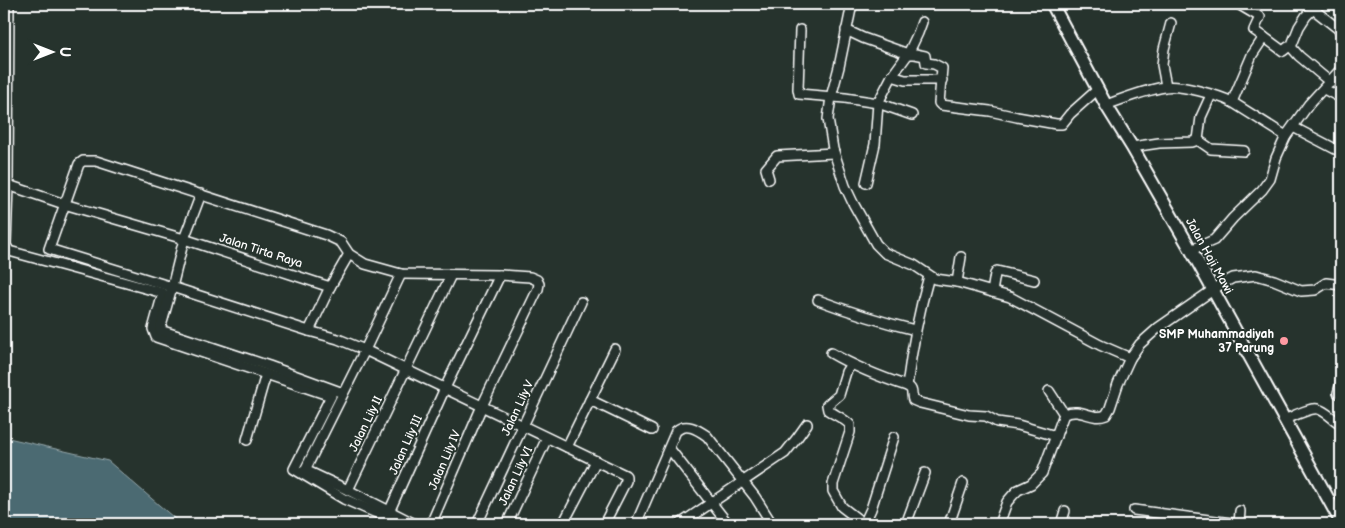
<svg xmlns="http://www.w3.org/2000/svg" width="1345" height="528" viewBox="0 0 1345 528" font-family="'Balsamiq Sans',sans-serif">
	<rect width="100%" height="100%" fill="#26332d"/>
	<filter id="ink" filterUnits="userSpaceOnUse"><feTurbulence type="fractalNoise" baseFrequency=".02" numOctaves="2"/><feDisplacementMap in="SourceGraphic" scale="10" xChannelSelector="R" yChannelSelector="G"/><feConvolveMatrix kernelMatrix="1 2 1 2 8 2 1 2 1" color-interpolation-filters="sRGB"/></filter>
	<g filter="url(#ink)">
		<polygon fill="#4c6a72" stroke="#94a6aa" points="4,437 108,461 181,524 4,524"/>
		<g fill="none" stroke-linecap="round" stroke-linejoin="round">
			<g stroke="#fff" stroke-width="12">
				<g id="street">
					<polyline points="9,4 8,185 64,204 184,239 330,287 309,331 338,339 365,350 625,475 626,476 626,481 604,524"/>
					<polyline points="852,4 839,67 831,97 828,119 833,149 845,186 853,203 876,244 885,253 914,265 935,279 957,282 1010,297 1100,345 1130,358"/>
					<polyline points="1318,4 1306,16 1299,27 1291,47 1299,56 1330,82"/>
					<polyline points="1313,9 1341,31"/>
					<polyline points="800,30 798,89 799,94 845,98 878,103 912,115"/>
					<polyline points="846,30 863,38 908,54 915,54 925,56 926,63 934,64 942,68 939,103 941,105 990,111 1017,117 1056,124 1062,124 1070,114 1097,90"/>
					<polyline points="1264,37 1283,51 1288,47 1291,47"/>
					<polyline points="892,76 905,80 942,80"/>
					<polyline points="1166,86 1162,65 1164,49 1171,23"/>
					<polyline points="1324,89 1341,98"/>
					<polyline points="1232,102 1252,55 1264,37 1254,30 1260,17 1238,4"/>
					<path d="M1106,105C1125,98 1145,90 1165,87C1179,84 1218,95 1232,102L1286,136"/>
					<polyline points="1293,127 1341,152"/>
					<polyline points="1198,140 1211,149 1244,151"/>
					<polyline points="1198,140 1201,117 1211,95"/>
					<polyline points="1132,147 1159,143 1192,142 1198,140"/>
					<polyline points="769,179 766,169 777,156 834,153"/>
					<polyline points="866,183 875,144 878,103 892,76 908,54 918,33 922,22"/>
					<polyline points="8,185 6,245 9,251 163,293 153,329 156,337 331,396 294,469 344,499 402,524"/>
					<polyline points="201,194 184,239 172,287 309,331"/>
					<polyline points="1191,250 1214,240 1233,218 1262,190 1270,179 1276,158 1286,136 1309,104 1341,69"/>
					<polyline points="401,274 365,350 305,470 348,490 415,524"/>
					<polyline points="957,282 961,257"/>
					<polyline points="330,287 349,254"/>
					<polyline points="992,292 995,274 997,271 1034,280"/>
					<path d="M818,300C850,312 882,322 915,330"/>
					<path d="M831,353C855,367 880,377 907,386C912,347 918,314 929,276"/>
					<path d="M851,364L846,372L839,395L827,405L828,410C835,415 845,419 850,425V432L833,484V491L842,507L864,524"/>
					<path d="M907,386C914,389 911,395 913,400L920,403L969,415L986,416L997,422L1018,425L1056,436"/>
					<polyline points="1049,391 1064,414"/>
					<polyline points="343,393 269,366 160,330 172,287 49,249 79,164 83,161 96,161 326,235 341,242 349,254 365,264 401,274 500,275 530,277 537,280 539,284 538,289 482,406 431,524"/>
					<polyline points="1338,393 1341,383"/>
					<polyline points="590,400 652,430"/>
					<path d="M1284,420C1292,417 1310,407 1318,409C1326,411 1333,420 1341,424"/>
					<polyline points="247,440 266,374"/>
					<polyline points="567,447 615,349"/>
					<polyline points="669,448 728,524"/>
					<polyline points="348,490 451,275"/>
					<polyline points="1134,510 1239,524"/>
					<polyline points="389,512 445,388 500,275"/>
					<polyline points="477,524 581,302"/>
					<polyline points="507,524 547,438"/>
					<polyline points="563,524 596,461"/>
					<path d="M636,524L676,431C686,422 697,429 707,436L755,497L772,524"/>
					<polyline points="680,524 785,453 797,438 807,424"/>
					<polyline points="864,524 871,509 894,437"/>
					<polyline points="906,524 925,473"/>
					<polyline points="949,524 963,483"/>
					<path d="M999,524L1007,502L1013,495L1018,490L1031,484L1042,473L1064,414C1082,407 1091,421 1106,415L1110,408L1118,384L1130,358L1140,344L1158,328L1220,285L1233,278L1256,275L1274,280L1301,291L1315,290L1326,283L1341,285"/>
					<polyline points="1061,524 1065,511"/>
					<polyline points="1239,524 1240,511"/>
				</g>
			</g>
			<g stroke="#fff" stroke-width="15">
				<polyline id="secondary" points="1052,4 1106,105 1132,147 1191,250 1341,522"/>
			</g>
			<use href="#street" stroke="#26332d" stroke-width="9"/>
			<use href="#secondary" stroke="#26332d" stroke-width="11"/>
		</g>
	</g>
	<circle fill="#ff9aa2" stroke="#26332d" stroke-width="2" cx="1284" cy="341" r="5"/>
	<g text-anchor="middle" dominant-baseline="central" stroke-width="4" stroke-linejoin="round" paint-order="stroke">
		<g font-size="12" fill="#fff" stroke="#26332d">
			<text transform="translate(261 251) rotate(18)">Jalan Tirta Raya</text>
			<text transform="translate(1209 256) rotate(61)">Jalan Haji Mawi</text>
			<text transform="translate(518 408) rotate(-65)">Jalan Lily V</text>
			<text transform="translate(366 424) rotate(-64)">Jalan Lily II</text>
			<text transform="translate(406 445) rotate(-66)">Jalan Lily III</text>
			<text transform="translate(445 460) rotate(-67)">Jalan Lily IV</text>
			<text transform="translate(516 476) rotate(-65)">Jalan Lily VI</text>
		</g>
		<g font-size="12" font-weight="bold" fill="#fff" stroke="#26332d" text-anchor="end">
			<text x="1274" y="334">SMP Muhammadiyah<tspan x="1274" dy="14">37 Parung</tspan></text>
		</g>
	</g>
	<rect width="1345" height="528" fill="none" stroke="#26332d" stroke-width="20"/>
	<rect x="10" y="10" width="1325" height="508" fill="none" stroke="#fff" stroke-width="2" filter="url(#ink)"/>
	<g transform="translate(52 52) rotate(90)" stroke="#26332d" stroke-width="4" paint-order="stroke">
	<path d="M0-4L9 19L0 12L-9 19Z" fill="#ffffff"/>
	<text y="-8" font-size="14" font-weight="bold" text-anchor="middle" fill="#ffffff">U</text>
	</g>
</svg>
